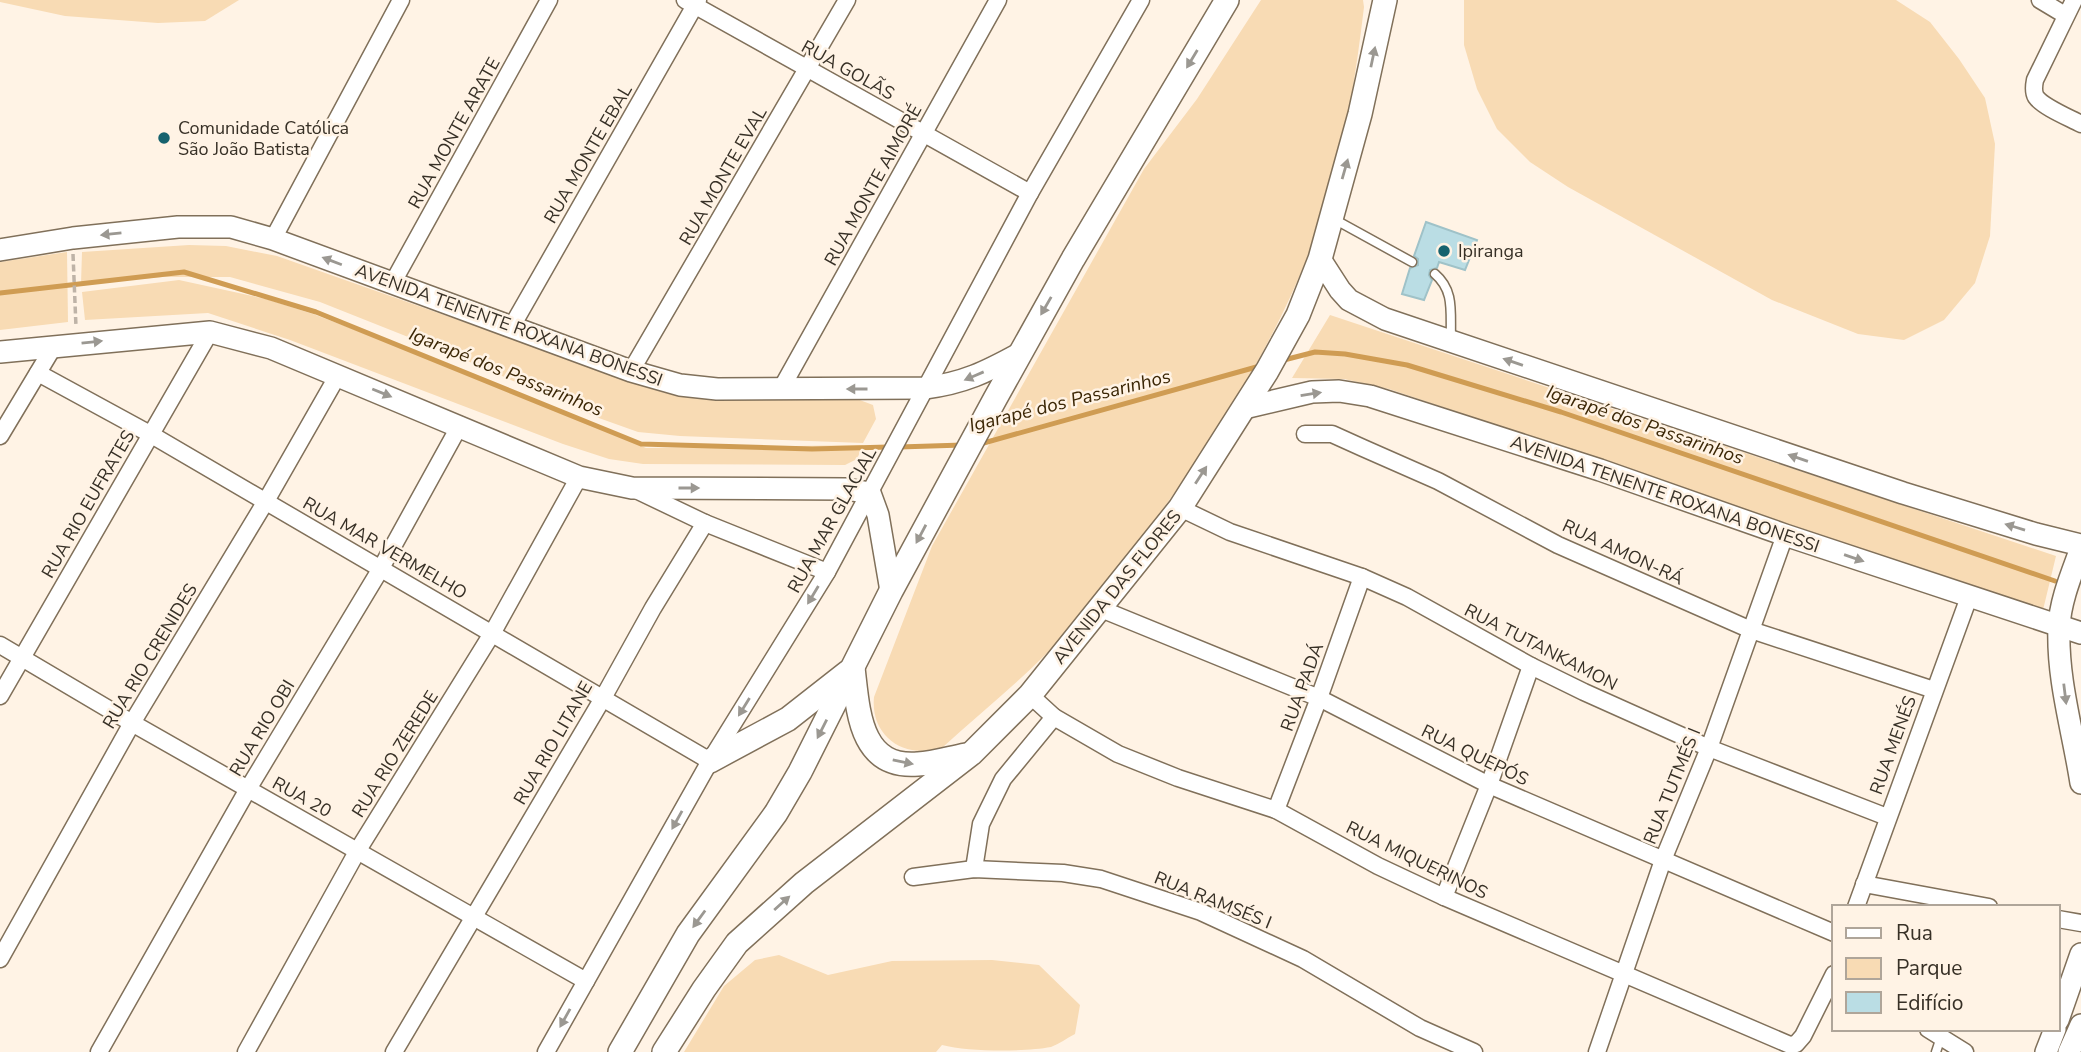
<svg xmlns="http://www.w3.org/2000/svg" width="2081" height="1052" viewBox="0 0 2081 1052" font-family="'Nunito Sans',sans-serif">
	<rect width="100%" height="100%" fill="#fff3e5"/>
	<g fill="#f8dbb4">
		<polygon points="0,0 239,0 205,21 158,23 65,16 0,2"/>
		<path d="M1261,0H1363L1364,7C1356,74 1346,140 1326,204C1287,333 1197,470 1113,574C1091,601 1070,630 1045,655C1013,687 977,716 943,747C906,761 870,737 874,697L932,546L1144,169L1197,99Z"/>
		<polygon points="1464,0 1896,0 1930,22 1959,59 1985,98 1995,144 1990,236 1975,283 1944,320 1904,340 1858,334 1772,300 1568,187 1530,162 1497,129 1477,89 1464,45"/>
		<polygon points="189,245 226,246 277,256 665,393 857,399 873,405 876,419 863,443 680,436 638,432 596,417 456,356 320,302 230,277 163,277 81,284 82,252"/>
		<polygon points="67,252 68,322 0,330 0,262"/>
		<polygon points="179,280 266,299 313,314 464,371 646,448 863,445 857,459 845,465 643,464 609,459 563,444 290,340 208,313 85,320 82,292"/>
		<polygon points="1330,315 2056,556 2043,610 1389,389 1344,379 1292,378"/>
		<path d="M779,955L828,975L892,961L992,960L1039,965L1080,1005L1075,1034C1067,1038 1059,1044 1051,1047C1024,1052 969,1052 942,1045L936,1052H684L724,986L755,960Z"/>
	</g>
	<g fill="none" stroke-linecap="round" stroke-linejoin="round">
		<g stroke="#cf9c53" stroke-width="5">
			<polyline points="0,293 184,272 316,312 641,444 812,449 889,447"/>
			<polyline points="1280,361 1315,352 1345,354 1407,365 1561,412 2055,581"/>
			<polyline points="980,444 1260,366"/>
			<polyline points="899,447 963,445"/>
		</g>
	</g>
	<polygon fill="#badde4" stroke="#9fc2c8" stroke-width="2" points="1426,222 1477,240 1465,270 1439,262 1437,268 1430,270 1429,275 1432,280 1424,300 1402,294 1410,268 1418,265 1418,259 1414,256"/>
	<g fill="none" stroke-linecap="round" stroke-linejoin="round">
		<g stroke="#80705a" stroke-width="11">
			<g id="service">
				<polyline points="1332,218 1412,262"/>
				<path d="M1435,274C1455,291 1450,313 1451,338"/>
				<polyline points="1936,1052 1941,1037"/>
			</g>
		</g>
		<g stroke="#80705a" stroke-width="19">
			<g id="minor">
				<polyline points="685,0 1030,193"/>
				<polyline points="2040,0 2065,15"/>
				<path d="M2074,0L2035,80C2034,85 2033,92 2036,97C2043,107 2070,118 2081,124"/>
				<polyline points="273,239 401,0"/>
				<polyline points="392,284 549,0"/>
				<polyline points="511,328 698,0"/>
				<polyline points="631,371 847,0"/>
				<polyline points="38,373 150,434 710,761"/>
				<polyline points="781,389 998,0"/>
				<polyline points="1305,434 1332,434 1363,448 1438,481 1558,545 1751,630 1934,690"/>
				<polyline points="0,436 54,346"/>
				<polyline points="636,490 705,523 827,572"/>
				<polyline points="1180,508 1230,532 1362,577 1407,597 1531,666 1584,692 1709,748 1887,817"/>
				<polyline points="1101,609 1319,698 1489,785 1834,933"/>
				<polyline points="0,645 132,723 586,981"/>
				<polyline points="1030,695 1054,717 1118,754 1178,778 1276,810 1378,866 1444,897 1790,1045 1796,1044 1803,1036 1834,974"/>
				<polyline points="0,696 210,332"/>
				<polyline points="1276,810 1319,698 1362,577"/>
				<polyline points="974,869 981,824 1003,779 1054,717"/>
				<polyline points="913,877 974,869 1063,873 1101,879 1201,912 1303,959 1420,1028 1474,1052"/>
				<polyline points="1864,884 1989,907"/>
				<polyline points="1444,897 1489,785 1531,666"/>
				<polyline points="1856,907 1969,597"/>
				<polyline points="2058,919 2081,923"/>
				<polyline points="0,959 132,723 266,501 338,375"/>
				<polyline points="1928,1029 1965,1052"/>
				<polyline points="99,1052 248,789 380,570 460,425"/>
				<polyline points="246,1052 358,850 493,632 579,477"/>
				<polyline points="394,1052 603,698 653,608 705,523"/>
				<polyline points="546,1052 710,761 827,572 1030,193 1141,0"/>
				<polyline points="1597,1052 1663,860 1709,748 1785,535"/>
			</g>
		</g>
		<g stroke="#80705a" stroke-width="24">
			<g id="tertiary">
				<path d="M0,250L73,238L178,227H231L273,239L631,371L680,385L717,389L925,388C964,383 986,372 1019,354"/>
				<polyline points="1320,259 1340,290 1349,300 1385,319 1903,493 2036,534 2081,545"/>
				<polyline points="0,352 210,332 271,348 579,477 632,488 846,489 870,493 878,515 891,591"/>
				<polyline points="1244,408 1312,392 1339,391 1370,396 1600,470 1785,535 2081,633"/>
				<path d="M2081,548C2072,573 2060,601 2059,627C2057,680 2073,731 2081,783"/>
				<polyline points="2058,1020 2081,954"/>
				<polyline points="2046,1052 2055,1029"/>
				<polyline points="2069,1052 2081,1025"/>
			</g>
		</g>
		<g stroke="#80705a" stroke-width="26">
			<g id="secondary">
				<path d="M853,668C858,709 859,769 918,764C934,763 950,758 966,755"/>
				<polyline points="710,761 788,719 848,672"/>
				<polyline points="620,1052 688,934 776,813 800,772 891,591 995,399 1073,259 1227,0"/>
				<polyline points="664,1052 704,989 737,943 804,883 971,754 1030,695 1180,508 1267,371 1298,315 1320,259 1360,114 1385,0"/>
			</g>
		</g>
		<polyline stroke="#beb3a7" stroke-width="3.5" stroke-dasharray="7 3.5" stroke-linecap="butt" points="73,254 76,327"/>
		<use href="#service" stroke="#fff" stroke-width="8"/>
		<use href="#minor" stroke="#fff" stroke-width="16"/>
		<use href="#tertiary" stroke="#fff" stroke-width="21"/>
		<use href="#secondary" stroke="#fff" stroke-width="23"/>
	</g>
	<defs><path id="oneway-solid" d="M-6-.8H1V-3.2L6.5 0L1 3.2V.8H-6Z" transform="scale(1.75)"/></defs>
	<g fill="#9b9892">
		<use href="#oneway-solid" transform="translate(1373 57) rotate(-78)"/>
		<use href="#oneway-solid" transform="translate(1192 59) rotate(121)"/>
		<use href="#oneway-solid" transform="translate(1345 169) rotate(-74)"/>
		<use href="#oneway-solid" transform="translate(111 234) rotate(174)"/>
		<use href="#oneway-solid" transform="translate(332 261) rotate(-159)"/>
		<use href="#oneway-solid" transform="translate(1046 306) rotate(120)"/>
		<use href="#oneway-solid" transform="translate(92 342) rotate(-6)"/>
		<use href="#oneway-solid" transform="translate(1513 362) rotate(-161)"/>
		<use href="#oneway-solid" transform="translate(974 376) rotate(157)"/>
		<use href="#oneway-solid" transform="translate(857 389) rotate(180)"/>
		<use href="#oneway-solid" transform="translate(382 393) rotate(22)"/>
		<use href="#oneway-solid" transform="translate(1311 394) rotate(-9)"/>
		<use href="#oneway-solid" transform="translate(1798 458) rotate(-161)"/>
		<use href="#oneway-solid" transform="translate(1201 475) rotate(-57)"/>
		<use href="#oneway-solid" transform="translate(689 488)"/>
		<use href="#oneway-solid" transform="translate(2015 527) rotate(-163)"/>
		<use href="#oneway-solid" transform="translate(921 534) rotate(118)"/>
		<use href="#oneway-solid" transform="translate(1854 558) rotate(19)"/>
		<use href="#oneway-solid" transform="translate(813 595) rotate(121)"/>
		<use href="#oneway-solid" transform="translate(2065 694) rotate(83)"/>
		<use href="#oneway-solid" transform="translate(744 707) rotate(122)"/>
		<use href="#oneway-solid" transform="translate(822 729) rotate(117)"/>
		<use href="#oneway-solid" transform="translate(903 762) rotate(12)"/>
		<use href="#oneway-solid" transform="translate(677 820) rotate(119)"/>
		<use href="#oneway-solid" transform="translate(782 903) rotate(-42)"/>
		<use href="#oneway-solid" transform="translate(699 919) rotate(126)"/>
		<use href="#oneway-solid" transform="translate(565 1018) rotate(119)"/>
	</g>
	<g fill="#16626e" stroke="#fff3e5" stroke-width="2.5">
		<circle cx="164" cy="138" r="7"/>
		<circle cx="1444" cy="251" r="7"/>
	</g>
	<g text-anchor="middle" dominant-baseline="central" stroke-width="5" stroke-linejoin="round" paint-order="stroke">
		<g font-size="18" fill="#373026" stroke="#fff3e5">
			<text transform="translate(848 70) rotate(29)">RUA GOLÃS</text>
			<text transform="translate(454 133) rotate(-61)">RUA MONTE ARATE</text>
			<text transform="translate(588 154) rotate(-60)">RUA MONTE EBAL</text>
			<text transform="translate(723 176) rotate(-60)">RUA MONTE EVAL</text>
			<text transform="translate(873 185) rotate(-61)">RUA MONTE AIMORÉ</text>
			<text transform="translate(509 325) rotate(20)">AVENIDA TENENTE ROXANA BONESSI</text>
			<text transform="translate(1665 494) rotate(19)">AVENIDA TENENTE ROXANA BONESSI</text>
			<text transform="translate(88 504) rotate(-60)">RUA RIO EUFRATES</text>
			<text transform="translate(832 520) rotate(-61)">RUA MAR GLACIAL</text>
			<text transform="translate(385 548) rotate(30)">RUA MAR VERMELHO</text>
			<text transform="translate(1623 552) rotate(25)">RUA AMON-RÁ</text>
			<text transform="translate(1117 587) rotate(-51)">AVENIDA DAS FLORES</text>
			<text transform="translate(1541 647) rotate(27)">RUA TUTANKAMON</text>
			<text transform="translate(150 656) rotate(-59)">RUA RIO CRENIDES</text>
			<text transform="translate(1302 687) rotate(-70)">RUA PADÁ</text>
			<text transform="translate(262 728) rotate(-59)">RUA RIO OBI</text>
			<text transform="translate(553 743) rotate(-60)">RUA RIO LITANE</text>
			<text transform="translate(1893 745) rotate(-70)">RUA MENÉS</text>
			<text transform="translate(395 754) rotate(-58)">RUA RIO ZEREDE</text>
			<text transform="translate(1475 755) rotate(26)">RUA QUEPÓS</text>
			<text transform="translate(1672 786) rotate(-68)">RUA TUTMÉS I</text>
			<text transform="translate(302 797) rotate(29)">RUA 20</text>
			<text transform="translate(1417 860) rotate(26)">RUA MIQUERINOS</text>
			<text transform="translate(1213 900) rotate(22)">RUA RAMSÉS I</text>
		</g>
		<g font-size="18" fill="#373026" stroke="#fff3e5" text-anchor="start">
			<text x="178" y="128">Comunidade Católica<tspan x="178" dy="21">São João Batista</tspan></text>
			<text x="1458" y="251">Ipiranga</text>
		</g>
		<g font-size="19" font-style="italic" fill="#3c2706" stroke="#fff3e5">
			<text transform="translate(506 372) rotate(22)">Igarapé dos Passarinhos</text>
			<text transform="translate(1070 401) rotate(-14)">Igarapé dos Passarinhos</text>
			<text transform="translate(1645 425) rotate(19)">Igarapé dos Passarinhos</text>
		</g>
	</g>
	<rect x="1832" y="905" width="228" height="126" fill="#fff3e5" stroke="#afa599" stroke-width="2"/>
	<rect x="1846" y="928" width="35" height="10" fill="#ffffff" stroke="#afa599" stroke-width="2"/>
	<text x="1896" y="940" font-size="21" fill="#373026">Rua</text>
	<rect x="1846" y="958" width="35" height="21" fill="#f8dbb4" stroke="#afa599" stroke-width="2"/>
	<text x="1896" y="975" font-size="21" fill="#373026">Parque</text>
	<rect x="1846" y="992" width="35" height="21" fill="#badde4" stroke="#afa599" stroke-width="2"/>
	<text x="1896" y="1010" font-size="21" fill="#373026">Edifício</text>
</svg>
